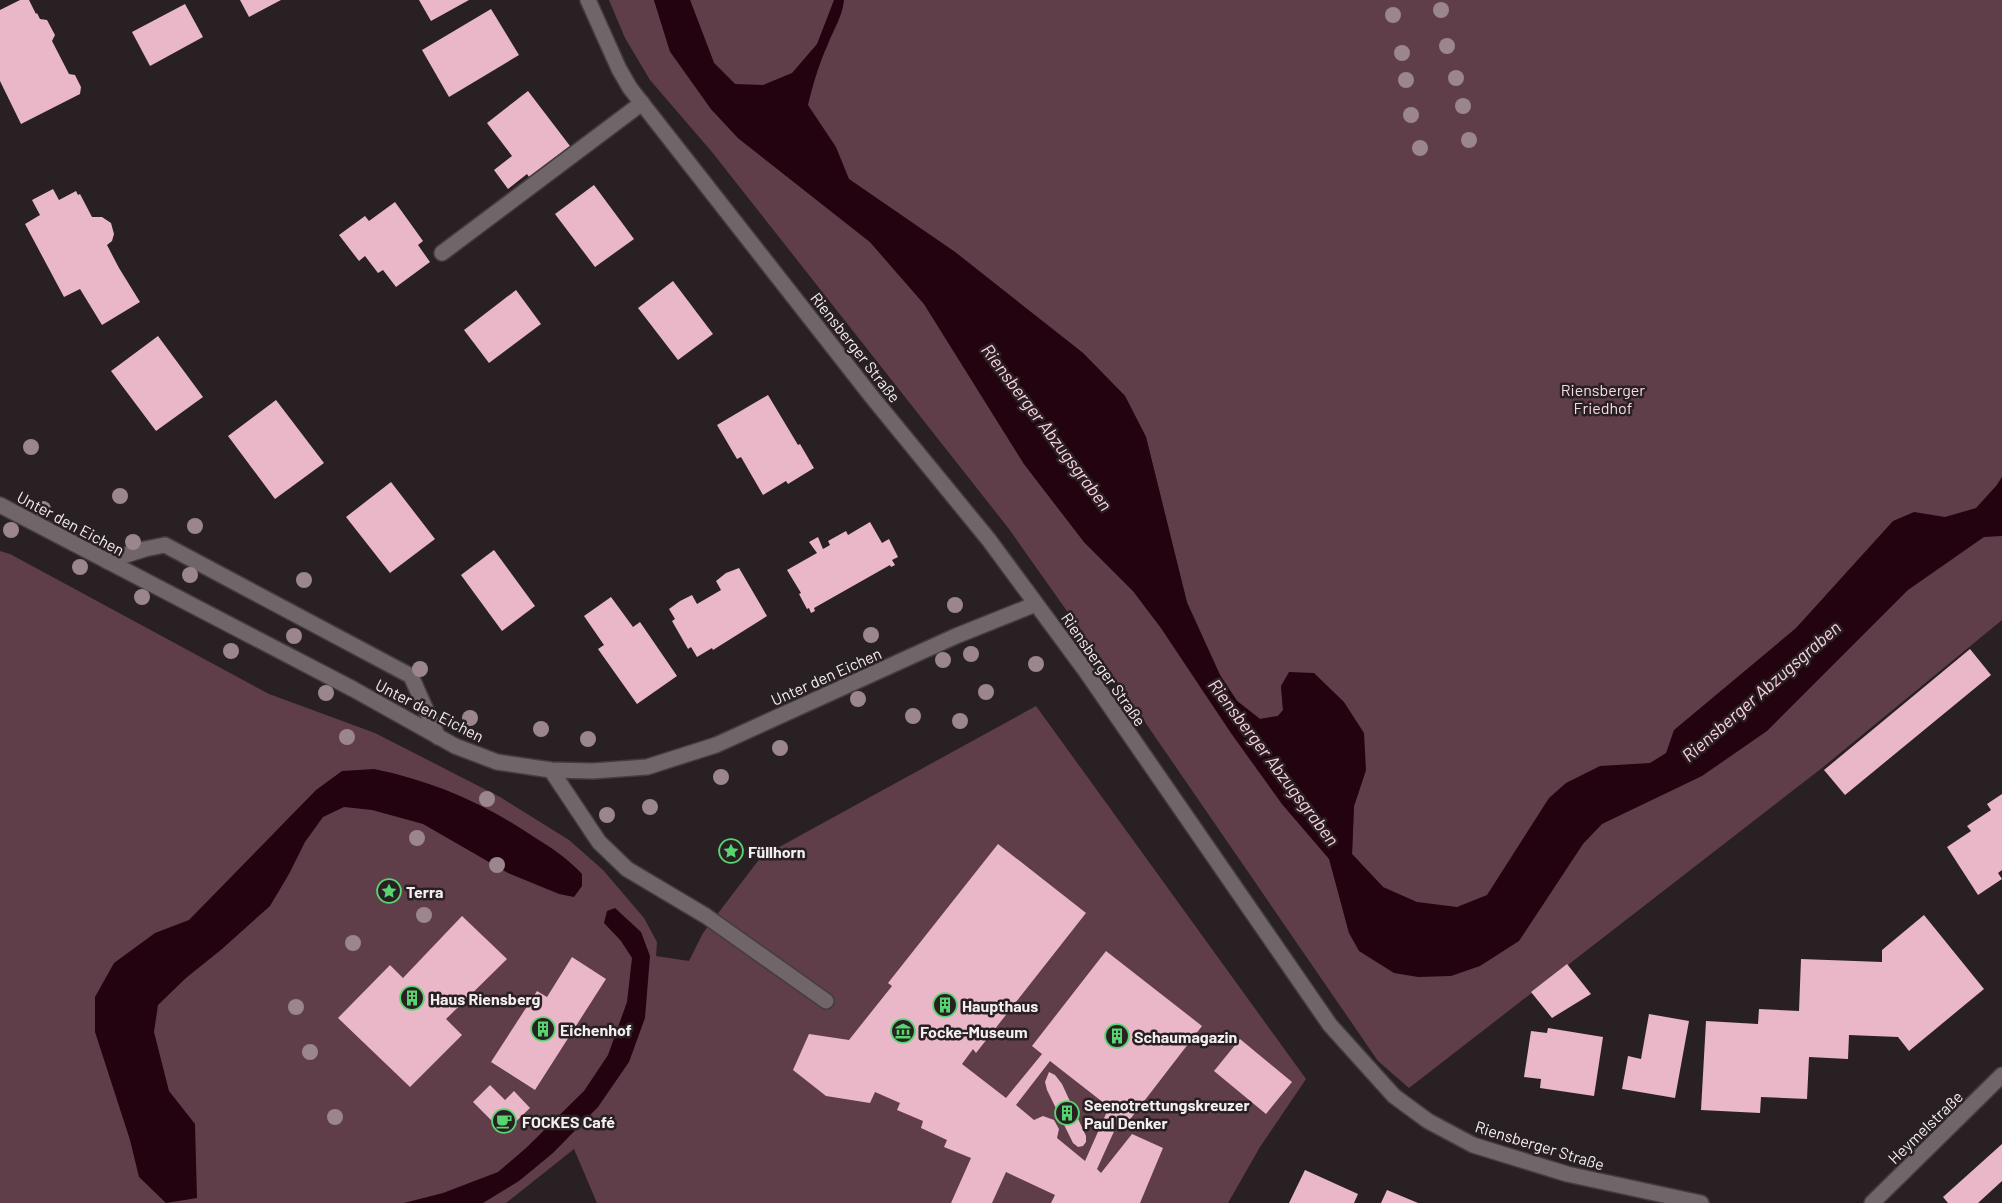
<svg xmlns="http://www.w3.org/2000/svg" width="2002" height="1203" viewBox="0 0 2002 1203" font-family="Barlow,sans-serif">
	<rect width="100%" height="100%" fill="#292023"/>
	<g fill="#603e49">
		<polygon points="609,0 654,0 670,52 711,109 738,138 870,242 924,304 1024,464 1084,542 1133,591 1161,628 1231,733 1282,804 1330,859 1349,933 1383,887 1352,854 1354,806 1366,770 1281,686 1283,710 1278,716 1260,719 1237,701 1220,675 1187,602 1146,437 1125,396 1083,353 955,252 831,167 767,116 714,63 690,0 2002,0 2002,620 1822,768 1409,1088 1378,1061 1125,693 1009,529 712,152 650,80 625,38"/>
		<polygon points="0,551 10,554 269,694 375,733 500,797 569,840 603,870 644,918 657,942 656,956 689,961 703,933 761,857 1036,706 1306,1079 1260,1147 1228,1203 597,1203 574,1149 506,1203 0,1203"/>
	</g>
	<g fill="#240311">
		<path d="M654,0H690L714,63L735,84L763,85L792,73L817,44L834,0H844C842,18 834,28 828,44C819,64 813,84 808,105L836,147L849,179L955,252L1083,353L1125,396L1146,437L1187,603L1220,675L1237,701L1260,719L1278,716L1283,710L1281,686L1289,672L1314,673L1344,702L1364,733L1366,770L1354,806L1352,854L1383,887L1417,902L1457,907L1487,895L1549,798L1566,783L1600,766L1650,763L1666,753L1674,730L1796,628L1893,521L1914,512L1945,517L1976,508L1996,486L2002,477V536L1984,537L1908,590L1767,731L1702,776L1602,824L1583,844L1519,941L1480,966L1451,976L1418,977L1394,973L1359,951L1349,933L1329,859L1282,804L1231,733L1161,628L1133,591L1084,542L1024,464L924,304L870,242L738,138L711,109L670,51Z"/>
		<path d="M374,769C433,781 484,803 534,837C552,848 568,859 582,874V886L574,897L559,894L508,873L423,824L372,810L344,807L323,817L305,842L289,874L270,906L222,949L186,978L158,1005L154,1032L169,1091L195,1124L197,1198L166,1203L139,1177L130,1140L95,1032V997L114,963L155,933L189,920L316,790L342,771Z"/>
		<polygon points="615,908 641,932 650,956 645,1018 629,1062 598,1107 553,1153 519,1181 483,1203 404,1203 443,1193 498,1172 526,1148 584,1091 608,1055 627,1002 632,958 621,941 604,923 607,911"/>
	</g>
	<g fill="#e9b7c7" fill-rule="evenodd">
		<polygon points="20,0 29,0 36,14 37,13 40,19 47,20 55,35 52,41 69,74 75,75 81,87 80,94 21,124 0,81 0,10"/>
		<polygon points="240,0 281,0 249,17"/>
		<polygon points="419,0 469,0 431,21"/>
		<polygon points="185,4 203,37 150,66 132,32"/>
		<polygon points="491,9 519,55 449,97 422,50"/>
		<polygon points="528,91 570,146 529,177 527,174 508,189 494,170 512,156 487,123"/>
		<polygon points="594,185 634,239 595,267 555,214"/>
		<polygon points="53,189 59,200 76,191 78,195 80,194 92,217 102,217 111,223 114,234 112,241 107,245 119,268 140,302 102,325 80,289 64,297 25,224 40,215 32,200"/>
		<polygon points="395,202 423,241 418,245 430,262 396,287 383,270 378,273 365,256 359,261 339,235 365,216 369,221"/>
		<polygon points="673,281 713,334 678,360 638,308"/>
		<polygon points="516,290 541,324 489,363 464,330"/>
		<polygon points="158,336 203,397 156,431 111,371"/>
		<polygon points="768,395 798,445 800,444 814,468 788,484 786,481 763,495 741,457 737,459 717,425"/>
		<polygon points="276,400 324,463 275,499 228,436"/>
		<polygon points="391,482 435,539 390,573 346,517"/>
		<polygon points="870,522 882,543 889,539 898,557 892,560 895,565 891,567 890,565 814,608 815,611 811,613 809,608 807,609 799,594 801,593 787,570 817,553 809,542 818,537 823,549 830,545 828,541 846,531 848,535"/>
		<polygon points="494,550 535,606 502,631 461,575"/>
		<polygon points="739,568 767,616 713,650 712,648 697,657 691,647 688,649 672,621 675,619 669,609 680,601 692,595 697,604 721,590 716,581 726,573"/>
		<polygon points="611,597 633,627 640,622 677,676 637,704 598,649 604,645 584,616"/>
		<polygon points="1970,649 1991,675 1845,795 1824,770"/>
		<polygon points="2002,794 2002,870 1998,873 2002,879 1978,895 1947,847 1971,831 1967,826 1991,810 1987,804"/>
		<path d="M998,844L1086,913L976,1053L973,1049L962,1064L1006,1098L1042,1054L1032,1046L1106,951L1202,1026L1128,1122L1121,1116L1097,1169L1101,1173L1132,1134L1163,1148L1140,1203H1051L1055,1195L1006,1172L992,1203H951L971,1158L944,1147L947,1140L921,1128L923,1121L897,1110L900,1103L875,1092L870,1103L826,1096L793,1070L809,1034L849,1040L892,986L888,983ZM1050,1061L1109,1107L1085,1161L1057,1138L1059,1129L1054,1120L1043,1116L1034,1120L1016,1105Z"/>
		<polygon points="1924,915 1984,989 1909,1051 1898,1037 1849,1035 1848,1059 1809,1057 1807,1099 1761,1097 1760,1113 1701,1110 1706,1021 1758,1024 1759,1009 1799,1011 1801,959 1882,962 1882,950"/>
		<polygon points="462,916 507,959 446,1019 462,1035 410,1087 338,1018 390,965 403,978"/>
		<polygon points="572,957 606,979 535,1090 491,1062 537,991 547,997"/>
		<polygon points="1567,964 1591,994 1552,1018 1531,992"/>
		<polygon points="1649,1014 1689,1021 1675,1098 1622,1089 1628,1056 1641,1059"/>
		<polygon points="1548,1028 1603,1037 1594,1096 1540,1088 1541,1079 1524,1077 1531,1031 1547,1033"/>
		<polygon points="1240,1039 1292,1082 1266,1114 1214,1071"/>
		<polygon points="1049,1072 1055,1075 1062,1084 1086,1136 1086,1142 1083,1146 1078,1147 1073,1143 1047,1090 1045,1082"/>
		<polygon points="490,1085 505,1100 514,1091 530,1108 504,1133 473,1102"/>
		<polygon points="2002,1144 2002,1181 1978,1203 1948,1203 1943,1197"/>
		<polygon points="1305,1170 1358,1194 1354,1203 1289,1203"/>
		<polygon points="1387,1190 1418,1203 1381,1203"/>
	</g>
	<g fill="none" stroke-linecap="round" stroke-linejoin="round">
		<g stroke="#443c3e" stroke-width="18">
			<g id="lane">
				<polyline points="442,253 642,103"/>
				<polyline points="107,561 145,549 165,545 411,676 438,737"/>
				<polyline points="551,770 599,842 627,869 706,916 826,1001"/>
			</g>
		</g>
		<g stroke="#443c3e" stroke-width="18">
			<g id="street">
				<polyline points="588,0 619,69 630,88 872,397 989,540 1085,670 1330,1025 1394,1096 1428,1121 1473,1145 1567,1174 1701,1203"/>
				<polyline points="0,505 353,689 455,746 497,762 551,770 593,771 647,767 716,745 956,636 1036,604"/>
				<polyline points="1872,1203 2002,1075"/>
			</g>
		</g>
		<use href="#lane" stroke="#706569" stroke-width="15"/>
		<use href="#street" stroke="#706569" stroke-width="15"/>
	</g>
	<g fill="#9b868d">
		<circle cx="1441" cy="10" r="8"/>
		<circle cx="1393" cy="15" r="8"/>
		<circle cx="1447" cy="46" r="8"/>
		<circle cx="1402" cy="53" r="8"/>
		<circle cx="1456" cy="78" r="8"/>
		<circle cx="1406" cy="80" r="8"/>
		<circle cx="1463" cy="106" r="8"/>
		<circle cx="1411" cy="115" r="8"/>
		<circle cx="1469" cy="140" r="8"/>
		<circle cx="1420" cy="148" r="8"/>
		<circle cx="31" cy="447" r="8"/>
		<circle cx="120" cy="496" r="8"/>
		<circle cx="43" cy="509" r="8"/>
		<circle cx="195" cy="526" r="8"/>
		<circle cx="11" cy="530" r="8"/>
		<circle cx="133" cy="542" r="8"/>
		<circle cx="80" cy="567" r="8"/>
		<circle cx="190" cy="575" r="8"/>
		<circle cx="304" cy="580" r="8"/>
		<circle cx="142" cy="597" r="8"/>
		<circle cx="955" cy="605" r="8"/>
		<circle cx="871" cy="635" r="8"/>
		<circle cx="294" cy="636" r="8"/>
		<circle cx="231" cy="651" r="8"/>
		<circle cx="971" cy="654" r="8"/>
		<circle cx="943" cy="660" r="8"/>
		<circle cx="1036" cy="664" r="8"/>
		<circle cx="420" cy="669" r="8"/>
		<circle cx="986" cy="692" r="8"/>
		<circle cx="326" cy="693" r="8"/>
		<circle cx="858" cy="699" r="8"/>
		<circle cx="913" cy="716" r="8"/>
		<circle cx="470" cy="718" r="8"/>
		<circle cx="960" cy="721" r="8"/>
		<circle cx="541" cy="729" r="8"/>
		<circle cx="347" cy="737" r="8"/>
		<circle cx="588" cy="739" r="8"/>
		<circle cx="780" cy="748" r="8"/>
		<circle cx="721" cy="777" r="8"/>
		<circle cx="487" cy="799" r="8"/>
		<circle cx="650" cy="807" r="8"/>
		<circle cx="607" cy="815" r="8"/>
		<circle cx="417" cy="838" r="8"/>
		<circle cx="497" cy="865" r="8"/>
		<circle cx="424" cy="915" r="8"/>
		<circle cx="353" cy="943" r="8"/>
		<circle cx="296" cy="1007" r="8"/>
		<circle cx="310" cy="1052" r="8"/>
		<circle cx="335" cy="1117" r="8"/>
	</g>
	<defs>
		<g id="sight-ring" transform="scale(1.25)"><circle r="9.5" fill="#292023" stroke="#57d570" stroke-width="1.5"/><path d="M0-6L1.8-2.2L6-1.7L2.9 1.2L3.7 5.4L0 3.3L-3.7 5.4L-2.9 1.2L-6-1.7L-1.8-2.2Z" fill="#57d570"/></g>
		<g id="building-ring" transform="scale(1.25)"><circle r="9.5" fill="#292023" stroke="#57d570" stroke-width="1.5"/><path d="M-4-6H4V6H1V3H-1V6H-4ZM-2.5-4.3h1.7v1.8h-1.7ZM.8-4.3h1.7v1.8H.8ZM-2.5-1h1.7V.8h-1.7ZM.8-1h1.7V.8H.8Z" fill="#57d570"/></g>
		<g id="museum-ring" transform="scale(1.25)"><circle r="9.5" fill="#292023" stroke="#57d570" stroke-width="1.5"/><path d="M0-6L6-3V-2H-6V-3ZM-5-1h2V3h-2ZM-1-1h2V3h-2ZM3-1h2V3H3ZM-6 4H6V6H-6Z" fill="#57d570"/></g>
		<g id="cafe-ring" transform="scale(1.25)"><circle r="9.5" fill="#292023" stroke="#57d570" stroke-width="1.5"/><path d="M-5.5-4.5H6V0H3Q3 3.5 0 3.5H-2.5Q-5.5 3.5-5.5 0ZM3-3.2v2h1.7v-2ZM-6 4.5H4V6H-6Z" fill="#57d570"/></g>
	</defs>
	<g fill-rule="evenodd">
		<use href="#sight-ring" x="731" y="851"/>
		<use href="#sight-ring" x="389" y="891"/>
		<use href="#building-ring" x="412" y="998"/>
		<use href="#building-ring" x="945" y="1005"/>
		<use href="#building-ring" x="543" y="1029"/>
		<use href="#museum-ring" x="903" y="1031"/>
		<use href="#building-ring" x="1117" y="1036"/>
		<use href="#building-ring" x="1067" y="1113"/>
		<use href="#cafe-ring" x="504" y="1121"/>
	</g>
	<g text-anchor="middle" dominant-baseline="central" stroke-width="5" stroke-linejoin="round" paint-order="stroke">
		<g font-size="16" fill="#f4eef0" stroke="#292023">
			<text transform="translate(856 347) rotate(52)">Riensberger Straße</text>
			<text transform="translate(71 523) rotate(28)">Unter den Eichen</text>
			<text transform="translate(1104 669) rotate(55)">Riensberger Straße</text>
			<text transform="translate(826 676) rotate(-24)">Unter den Eichen</text>
			<text transform="translate(430 710) rotate(27)">Unter den Eichen</text>
			<text transform="translate(1925 1127) rotate(-44)">Heymelstraße</text>
			<text transform="translate(1540 1145) rotate(17)">Riensberger Straße</text>
		</g>
		<g font-size="16" fill="#f9dae3" stroke="#292023">
			<text x="1603" y="389">Riensberger<tspan x="1603" dy="18">Friedhof</tspan></text>
		</g>
		<g font-size="16" font-weight="bold" fill="#f4eef0" stroke="#292023" text-anchor="start">
			<text x="748" y="851">Füllhorn</text>
			<text x="406" y="891">Terra</text>
			<text x="430" y="998">Haus Riensberg</text>
			<text x="962" y="1005">Haupthaus</text>
			<text x="560" y="1029">Eichenhof</text>
			<text x="920" y="1031">Focke-Museum</text>
			<text x="1134" y="1036">Schaumagazin</text>
			<text x="1084" y="1104">Seenotrettungskreuzer<tspan x="1084" dy="18">Paul Denker</tspan></text>
			<text x="522" y="1121">FOCKES Café</text>
		</g>
		<g font-size="18" font-style="italic" fill="#ffd1df" stroke="#292023">
			<text transform="translate(1047 427) rotate(53)">Riensberger Abzugsgraben</text>
			<text transform="translate(1761 691) rotate(-41)">Riensberger Abzugsgraben</text>
			<text transform="translate(1274 762) rotate(53)">Riensberger Abzugsgraben</text>
		</g>
	</g>
</svg>
